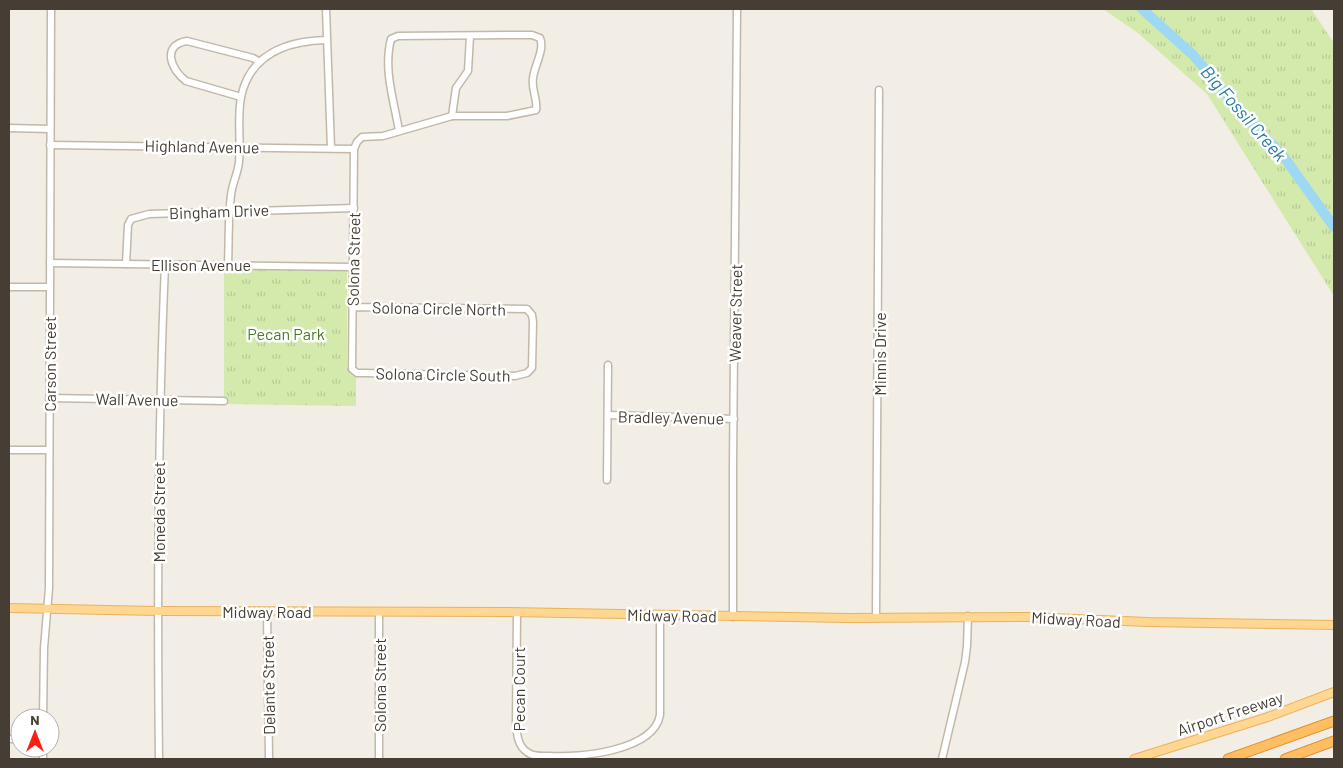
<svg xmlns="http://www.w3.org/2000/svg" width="1343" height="768" viewBox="0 0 1343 768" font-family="Barlow,sans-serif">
	<defs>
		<pattern id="grass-tufts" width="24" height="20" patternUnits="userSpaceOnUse" patternTransform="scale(1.25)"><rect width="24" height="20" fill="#d3eaac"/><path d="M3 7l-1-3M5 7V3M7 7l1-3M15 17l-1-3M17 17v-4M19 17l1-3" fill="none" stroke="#b6ca95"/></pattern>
	</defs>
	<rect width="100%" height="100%" fill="#f3eee5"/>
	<g fill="url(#grass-tufts)">
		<polygon points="1103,9 1311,9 1334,43 1334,296 1207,94 1138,33"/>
		<polygon points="224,269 347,270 347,367 356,376 356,406 224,404"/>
	</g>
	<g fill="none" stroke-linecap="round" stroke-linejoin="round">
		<polyline stroke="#9ed8f3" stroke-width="10" points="1142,9 1193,55 1252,124 1284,157 1334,227"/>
		<g stroke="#c2b8aa" stroke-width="9">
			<g id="minor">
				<polyline points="326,9 331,148"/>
				<path d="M241,97L186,81C171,70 161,45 187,41L253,58L260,62"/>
				<polyline points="452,116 456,88 468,71 470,36"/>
				<polyline points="9,128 50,129"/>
				<polyline points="50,145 354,149"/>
				<polyline points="50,263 353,267"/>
				<polyline points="126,264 128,225 131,219 149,214 354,208"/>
				<path d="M228,264C229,241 228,218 231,195C232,184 238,173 239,162C241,140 237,118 241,97C250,54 287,41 326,40"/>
				<polyline points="9,287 49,287"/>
				<path d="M352,307L527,309L532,315L533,322L532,368L527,373L515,376L364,373H357L352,369L354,149L357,142L362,137L383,136L452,116H507L536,110C538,100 531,89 533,78C534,66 545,50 540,38L532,35H507L398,36L391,39C383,69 394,101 399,131"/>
				<polyline points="49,398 224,401"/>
				<polyline points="608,415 734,419"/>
				<polyline points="9,450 49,450"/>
				<polyline points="607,480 608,365"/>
				<polyline points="267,612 269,759"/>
				<polyline points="379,612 379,759"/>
				<path d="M517,612L516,725C517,735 518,746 527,752C533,757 542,756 549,756C579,758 654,751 660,715V615"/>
				<polyline points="733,617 733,464 737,9"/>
				<polyline points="876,618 879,90"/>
				<polyline points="43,718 44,648 49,588 51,9"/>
				<polyline points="9,739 20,739"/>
				<polyline points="43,748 43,759"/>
				<path d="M159,759C157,594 158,429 165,264"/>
				<polyline points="942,759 965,662 967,646 968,616"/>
			</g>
		</g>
		<g stroke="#e9b35e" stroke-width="10">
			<g id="major">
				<polyline points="9,608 157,611 507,612 848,618 1029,617 1148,622 1334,625"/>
				<polyline points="1134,759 1268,717 1334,692"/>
			</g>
		</g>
		<g stroke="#e4912e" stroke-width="11">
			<g id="highway">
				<polyline points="1228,759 1334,721"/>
				<polyline points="1285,759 1334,741"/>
			</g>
		</g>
		<use href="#minor" stroke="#fff" stroke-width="6"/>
		<use href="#major" stroke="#ffd692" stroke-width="8"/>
		<use href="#highway" stroke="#ffbe64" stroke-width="9"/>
	</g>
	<g text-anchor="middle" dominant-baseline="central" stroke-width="5" stroke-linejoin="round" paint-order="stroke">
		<g font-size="16" fill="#463e34" stroke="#fff">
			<text transform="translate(202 146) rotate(1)">Highland Avenue</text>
			<text transform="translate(219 211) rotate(-2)">Bingham Drive</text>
			<text transform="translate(353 259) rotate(-89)">Solona Street</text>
			<text x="201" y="264">Ellison Avenue</text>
			<text transform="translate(439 308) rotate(1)">Solona Circle North</text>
			<text transform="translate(735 313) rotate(-89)">Weaver Street</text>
			<text transform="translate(879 354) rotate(-90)">Minnis Drive</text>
			<text transform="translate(49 364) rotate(-90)">Carson Street</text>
			<text transform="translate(443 374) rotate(1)">Solona Circle South</text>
			<text transform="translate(137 399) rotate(1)">Wall Avenue</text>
			<text transform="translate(671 417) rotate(1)">Bradley Avenue</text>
			<text transform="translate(158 512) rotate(-90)">Moneda Street</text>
			<text x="267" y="611">Midway Road</text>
			<text transform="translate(672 615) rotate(1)">Midway Road</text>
			<text transform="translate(1076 619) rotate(3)">Midway Road</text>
			<text transform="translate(268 685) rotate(-91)">Delante Street</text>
			<text transform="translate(379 685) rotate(-90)">Solona Street</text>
			<text transform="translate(518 689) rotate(-90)">Pecan Court</text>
			<text transform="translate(1230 713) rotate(-18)">Airport Freeway</text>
		</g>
		<g font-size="16" fill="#4d7a25" stroke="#fff">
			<text x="286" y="333">Pecan Park</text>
		</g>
		<g font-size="18" font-style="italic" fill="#277ba6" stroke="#fff">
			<text transform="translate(1244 113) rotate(49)">Big Fossil Creek</text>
		</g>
	</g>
	<rect width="1343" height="768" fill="none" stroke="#463e34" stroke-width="20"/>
	<g transform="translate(35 733)"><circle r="24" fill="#ffffff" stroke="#b5b2ae"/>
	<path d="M0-4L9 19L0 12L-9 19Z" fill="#ff1f10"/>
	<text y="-8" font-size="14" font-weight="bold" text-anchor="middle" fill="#463e34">N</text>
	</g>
</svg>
